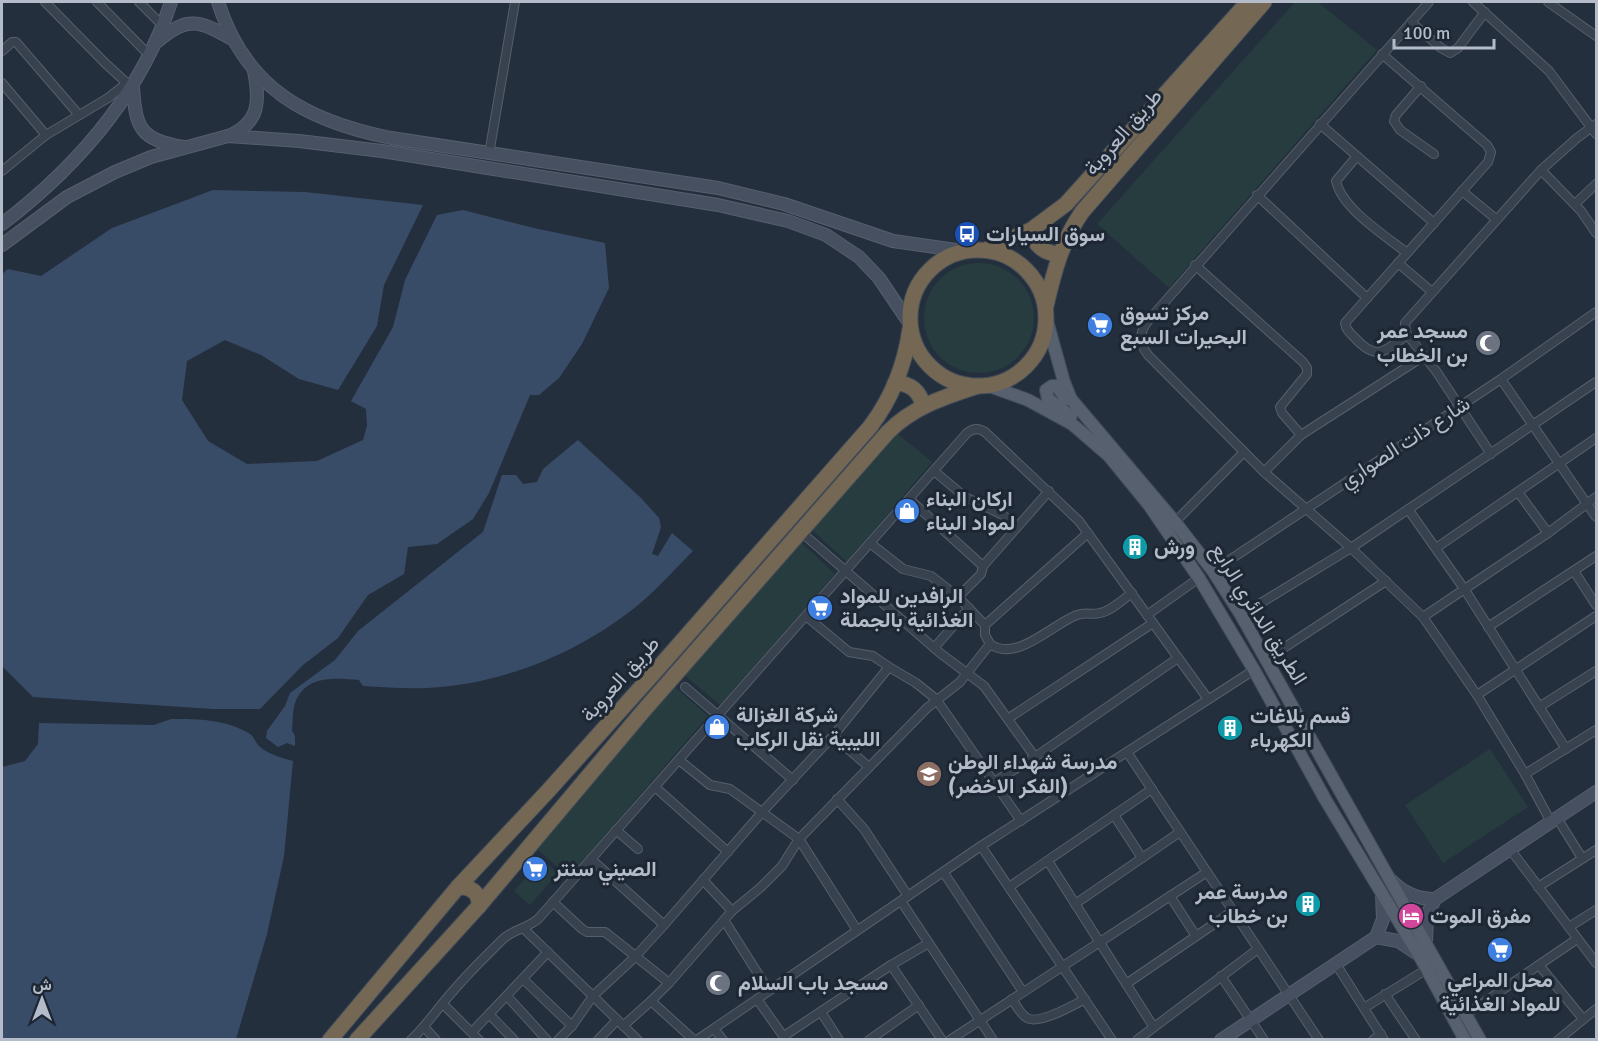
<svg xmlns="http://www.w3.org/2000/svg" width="1598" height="1041" viewBox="0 0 1598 1041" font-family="Signika,Vazirmatn,sans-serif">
	<rect width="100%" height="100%" fill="#242f3e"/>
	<g fill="#263c3f">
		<polygon points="1295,2 1318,2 1377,50 1169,288 1097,224"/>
		<circle cx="979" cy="318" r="55"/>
		<polygon points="897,433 932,462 847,562 812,530"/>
		<polygon points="801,542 835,574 720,705 684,675"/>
		<polygon points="675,687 708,716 569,877 536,848"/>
		<polygon points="1490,749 1528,807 1443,863 1405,805"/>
		<polygon points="542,860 558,873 530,905 514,891"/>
	</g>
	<g fill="#394c67">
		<polygon points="213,190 305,192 423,205 384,285 377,326 338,390 299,379 261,355 225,340 187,361 182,400 208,441 247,464 317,461 363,440 367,426 366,409 351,401 393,327 405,280 437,215 463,210 534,228 605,243 609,288 582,344 559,378 539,395 530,395 489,493 473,519 437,544 408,547 404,574 368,595 338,638 303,665 260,709 213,709 33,697 2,666 2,274 8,269 41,276 112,228"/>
		<path d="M578,440L641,498L659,518L661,527L652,554L658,556L672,533L693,551C677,567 661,585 644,600C584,651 506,684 427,688C406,689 384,687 363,686L359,680C335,678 305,675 295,703C292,712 293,723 292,731L295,736V746L287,743L278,747L266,738L267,731L285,706L290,693L335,660L358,631L483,532L502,475H516L523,484L537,482L543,469Z"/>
		<path d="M171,719C199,719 225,719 250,734C254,737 255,741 258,745C267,754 282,758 293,761L284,856L267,934L236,1039H2V767L25,761L38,744L39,723L154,725Z"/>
	</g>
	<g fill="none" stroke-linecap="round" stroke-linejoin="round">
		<g stroke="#565f6c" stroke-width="10">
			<g id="street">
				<polyline points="45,2 105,63 130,86"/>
				<polyline points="97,2 149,55"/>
				<polyline points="139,2 163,26"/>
				<path d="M1429,2L1148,321C1139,332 1139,344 1148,355L1264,472L1351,548L1423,617L1477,695L1525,774L1551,822"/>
				<polyline points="1473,2 1549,71 1596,134"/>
				<polyline points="1548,2 1596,36"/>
				<polyline points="1411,22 1441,48 1450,53 1458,48 1485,12"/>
				<polyline points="2,51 12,42 16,42 79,115"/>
				<path d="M1382,54L1487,145L1491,152L1488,162L1345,323C1346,330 1350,333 1355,338C1377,362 1385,351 1407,335"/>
				<polyline points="2,83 46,135"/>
				<polyline points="1421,86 1396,115 1394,121 1400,130 1434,154"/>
				<polyline points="1320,124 1434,223"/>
				<polyline points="489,154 515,2"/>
				<path d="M1357,156L1336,181C1342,209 1386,236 1407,253"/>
				<polyline points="1541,170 1581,211 1596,233"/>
				<polyline points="2,171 46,135 108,98 127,83"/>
				<polyline points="1462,191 1496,219"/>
				<polyline points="1257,195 1367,298"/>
				<polyline points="1575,204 1596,184"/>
				<polyline points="1398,263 1431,291"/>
				<polyline points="1195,265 1303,362 1307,368 1307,374 1280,407 1282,413 1301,435"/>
				<polyline points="1501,379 1596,517"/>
				<polyline points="1491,454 1436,371 1406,333 1405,323 1541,170 1577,138 1596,124"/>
				<polyline points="934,471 965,497 1003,515 1017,527"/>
				<polyline points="1264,472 1301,435 1424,356"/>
				<polyline points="1518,492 1548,533"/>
				<polyline points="909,499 983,566 981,574 958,597"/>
				<polyline points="1408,509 1465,590 1566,749"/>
				<polyline points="1175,522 1244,452"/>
				<polyline points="801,532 940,653 984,686 1035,757"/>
				<polyline points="1436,548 1596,438"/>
				<polyline points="983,566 1049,491"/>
				<polyline points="1213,571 1501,379 1596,312"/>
				<polyline points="1574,571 1596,605"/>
				<polyline points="1147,615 1199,578"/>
				<polyline points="1241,615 1351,548 1596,382"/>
				<polyline points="806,616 849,652 873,656 889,667"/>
				<polyline points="1423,617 1548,533 1596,497"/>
				<polyline points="985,625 1088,533"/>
				<polyline points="1488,627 1596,556"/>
				<path d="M990,644C1017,663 1052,624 1077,615C1086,612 1092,615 1100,613C1111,611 1122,600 1132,593"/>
				<polyline points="934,648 969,608"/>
				<polyline points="1267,659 1386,581"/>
				<polyline points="685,687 793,780"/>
				<polyline points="1477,695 1596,616"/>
				<polyline points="1539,707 1596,671"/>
				<polyline points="1009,718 1153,623"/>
				<polyline points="833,736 869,767"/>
				<polyline points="1127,752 1319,1040"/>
				<polyline points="679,760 710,785 730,789 799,839 857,930"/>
				<polyline points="1525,774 1596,730"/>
				<polyline points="994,782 1035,757 1178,658"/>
				<polyline points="655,787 728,852"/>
				<polyline points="837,799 864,829 908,896"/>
				<polyline points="1114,815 1142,858"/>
				<polyline points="1557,818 1582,858"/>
				<polyline points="616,830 638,849"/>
				<polyline points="981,846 1112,1040"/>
				<polyline points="1510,849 1596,963"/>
				<polyline points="591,859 664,925"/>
				<polyline points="1048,861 1153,1026"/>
				<polyline points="944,873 1023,992"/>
				<polyline points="703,880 732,911"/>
				<polyline points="1009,887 1152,789"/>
				<polyline points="1538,887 1596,850"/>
				<polyline points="1170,896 1196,936"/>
				<polyline points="901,901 993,1040"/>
				<polyline points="553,902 582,929 587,932 605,932 669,983 732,911 760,888 782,866 799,839 927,708 960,682 990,644 985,635 985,625 958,597 931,576 903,569 870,543"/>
				<polyline points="1075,904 1180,832"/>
				<polyline points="724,920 769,991"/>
				<polyline points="1569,927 1596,910"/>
				<polyline points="524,929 638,1040"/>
				<polyline points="929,943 891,965 942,1040"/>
				<polyline points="1336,964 1384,1040"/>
				<polyline points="1539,965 1583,1019"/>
				<polyline points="1221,976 1264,1040"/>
				<polyline points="523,979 572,1026"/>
				<polyline points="669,983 651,1001 694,1040"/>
				<polyline points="1126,984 1233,911"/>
				<polyline points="1385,994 1416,1040"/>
				<polyline points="507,996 547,1040"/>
				<polyline points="757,999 786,1040"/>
				<path d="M1012,999C1016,1005 1021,1015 1027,1018C1039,1025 1074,1005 1085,999"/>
				<polyline points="443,1004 479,1040"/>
				<polyline points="1364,1008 1427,969"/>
				<polyline points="821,1012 839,1040"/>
				<polyline points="489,1014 514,1040"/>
				<polyline points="1467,1014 1577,939"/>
				<polyline points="623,1026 651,1001"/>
				<polyline points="424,1027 436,1040"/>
				<polyline points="714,1029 723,1040"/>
				<polyline points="472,1032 548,952"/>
				<polyline points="784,1036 891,965"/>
				<path d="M411,1040C428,1024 439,1006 454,990C469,972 487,955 503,939C514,929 529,928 539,918L967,433C973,428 979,428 985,432L1079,521L1208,699"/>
				<polyline points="558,1040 572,1026 593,996 635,957 664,925 763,811 833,736 889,667 916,683 936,699 1021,821"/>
				<polyline points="598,1040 617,1020"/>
				<polyline points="697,1040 981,846 1254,670"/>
				<polyline points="869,1040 919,1005"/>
				<polyline points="950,1040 1207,872"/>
				<polyline points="1137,1040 1258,949"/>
				<polyline points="1373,1040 1381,1034"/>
				<polyline points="1558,1040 1596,1009"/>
			</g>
		</g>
		<g stroke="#565f6c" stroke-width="14">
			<g id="secondary">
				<path d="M218,2C245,88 306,121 391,138L718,188L784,204L893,241L963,251"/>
				<path d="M158,41C188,15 200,21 232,39"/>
				<path d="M133,88C136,129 140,139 183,147"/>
				<path d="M229,136C260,122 260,101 254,71"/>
				<path d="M2,224C78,166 141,94 171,2"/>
				<polyline points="2,245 67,197 115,172 151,157 228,136 299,141 382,151 718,205 788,221 826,235 859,257 879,278 910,324"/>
				<path d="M1391,880C1403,893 1417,899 1435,899"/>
				<polyline points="1376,937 1398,941 1419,955"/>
				<polyline points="1426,942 1427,915 1435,899 1596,792"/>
				<polyline points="1221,1040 1376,937 1383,919 1382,894"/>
			</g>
		</g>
		<g stroke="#414a57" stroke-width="14">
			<g id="primary">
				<polyline points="1046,317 1064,382 1071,399 1175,522 1213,571 1241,615 1480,1040"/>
				<polyline points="986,385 1028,400 1072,424 1109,456 1149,505 1199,578 1254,670 1325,799 1419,955 1465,1040"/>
				<polyline points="1066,399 1057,386 1052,386 1046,390 1048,399 1071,416"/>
			</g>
		</g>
		<g stroke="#434c59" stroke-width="17">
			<g id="highway">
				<path d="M1031,230C1034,245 1044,254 1060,254"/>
				<circle cx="978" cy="318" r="68"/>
				<polyline points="986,250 1031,230 1066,204 1248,2"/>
				<path d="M1046,306C1054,271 1062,241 1082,212L1264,2"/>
				<path d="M895,383C910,383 920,391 923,406"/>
				<path d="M458,887C471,886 480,893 479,906"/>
				<path d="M330,1040L458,887L548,791L661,665L870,427C892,398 905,364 910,329"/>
				<path d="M357,1040L479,906L645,709L888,432C914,406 945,397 978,386"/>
			</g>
		</g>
		<use href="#street" stroke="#38414e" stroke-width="8"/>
		<use href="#secondary" stroke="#465061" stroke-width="12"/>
		<use href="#primary" stroke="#56606e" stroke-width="12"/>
		<use href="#highway" stroke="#746855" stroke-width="15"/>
	</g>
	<defs>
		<g id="bus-disc" transform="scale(1.35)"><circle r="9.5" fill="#1a4fb4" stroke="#1d2633"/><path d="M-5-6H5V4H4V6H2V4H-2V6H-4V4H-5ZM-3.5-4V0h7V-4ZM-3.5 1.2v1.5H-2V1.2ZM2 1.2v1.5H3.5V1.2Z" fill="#fff"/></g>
		<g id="supermarket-disc" transform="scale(1.35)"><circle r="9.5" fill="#3f7fe0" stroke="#1d2633"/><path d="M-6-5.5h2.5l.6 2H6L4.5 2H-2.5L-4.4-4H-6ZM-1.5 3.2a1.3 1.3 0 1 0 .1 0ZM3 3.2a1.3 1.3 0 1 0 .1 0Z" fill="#fff"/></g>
		<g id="mosque-disc" transform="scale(1.35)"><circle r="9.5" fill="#6b7280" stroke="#1d2633"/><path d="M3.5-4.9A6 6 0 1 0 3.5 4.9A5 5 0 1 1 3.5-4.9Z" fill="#fff"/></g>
		<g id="shop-disc" transform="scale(1.35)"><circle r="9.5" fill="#3f7fe0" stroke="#1d2633"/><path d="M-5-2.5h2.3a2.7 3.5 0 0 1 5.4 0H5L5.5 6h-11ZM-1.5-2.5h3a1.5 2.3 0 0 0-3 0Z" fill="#fff"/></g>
		<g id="building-disc" transform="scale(1.35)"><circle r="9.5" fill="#0f9aa8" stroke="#1d2633"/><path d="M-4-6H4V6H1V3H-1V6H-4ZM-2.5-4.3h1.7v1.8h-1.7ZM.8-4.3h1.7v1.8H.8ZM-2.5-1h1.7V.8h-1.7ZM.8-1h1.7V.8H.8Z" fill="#fff"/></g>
		<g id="school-disc" transform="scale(1.35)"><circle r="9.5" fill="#8d6e63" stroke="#1d2633"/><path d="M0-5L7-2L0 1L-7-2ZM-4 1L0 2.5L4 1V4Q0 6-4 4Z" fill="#fff"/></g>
		<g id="hotel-disc" transform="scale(1.35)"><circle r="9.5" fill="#d1479c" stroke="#1d2633"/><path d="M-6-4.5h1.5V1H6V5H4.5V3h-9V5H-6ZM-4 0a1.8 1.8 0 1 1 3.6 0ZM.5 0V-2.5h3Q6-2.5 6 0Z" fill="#fff"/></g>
	</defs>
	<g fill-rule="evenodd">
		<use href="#bus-disc" x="967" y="234"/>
		<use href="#supermarket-disc" x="1100" y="325"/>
		<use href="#mosque-disc" x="1488" y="343"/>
		<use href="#shop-disc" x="907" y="511"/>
		<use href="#building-disc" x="1135" y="547"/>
		<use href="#supermarket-disc" x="820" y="608"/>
		<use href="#shop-disc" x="717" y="727"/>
		<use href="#building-disc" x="1230" y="728"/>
		<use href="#school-disc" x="929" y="774"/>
		<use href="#supermarket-disc" x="535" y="869"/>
		<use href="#building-disc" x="1308" y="904"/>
		<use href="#hotel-disc" x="1411" y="916"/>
		<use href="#supermarket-disc" x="1500" y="950"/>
		<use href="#mosque-disc" x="718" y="983"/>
	</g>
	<g text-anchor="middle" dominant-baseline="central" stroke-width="6" stroke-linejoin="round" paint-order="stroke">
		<g font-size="21" fill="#b4bcc9" stroke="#1d2633">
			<text transform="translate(1123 132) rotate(-49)">طريق العروبة</text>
			<text transform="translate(1405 442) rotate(-33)">شارع ذات الصواري</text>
			<text transform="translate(1259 614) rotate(58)">الطريق الدائري الرابع</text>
			<text transform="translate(620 679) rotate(-48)">طريق العروبة</text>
		</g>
		<g font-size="21" font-weight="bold" fill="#b4bcc9" stroke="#1d2633" text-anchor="start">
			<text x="986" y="234">سوق السيارات</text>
			<text x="1120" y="313">مركز تسوق<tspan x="1120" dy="24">البحيرات السبع</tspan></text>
			<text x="1468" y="331" text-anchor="end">مسجد عمر<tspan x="1468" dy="24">بن الخطاب</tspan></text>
			<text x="926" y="499">اركان البناء<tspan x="926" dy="24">لمواد البناء</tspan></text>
			<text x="1154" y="547">ورش</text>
			<text x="840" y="596">الرافدين للمواد<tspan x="840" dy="24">الغذائية بالجملة</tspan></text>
			<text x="736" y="715">شركة الغزالة<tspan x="736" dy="24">الليبية نقل الركاب</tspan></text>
			<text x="1250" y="716">قسم بلاغات<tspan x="1250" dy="24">الكهرباء</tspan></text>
			<text x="948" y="762">مدرسة شهداء الوطن<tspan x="948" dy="24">(الفكر الاخضر)</tspan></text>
			<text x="554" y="869">الصيني سنتر</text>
			<text x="1288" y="892" text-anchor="end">مدرسة عمر<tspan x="1288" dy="24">بن خطاب</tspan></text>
			<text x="1430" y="916">مفرق الموت</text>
			<text x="1500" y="980" text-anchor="middle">محل المراعي<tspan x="1500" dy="24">للمواد الغذائية</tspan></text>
			<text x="738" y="983">مسجد باب السلام</text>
		</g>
	</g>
	<rect width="1598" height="1041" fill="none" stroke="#b4bcc9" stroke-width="6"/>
	<g transform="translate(42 999)" stroke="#1d2633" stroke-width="4.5" paint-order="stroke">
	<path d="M0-4.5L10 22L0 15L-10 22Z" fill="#b4bcc9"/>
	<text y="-9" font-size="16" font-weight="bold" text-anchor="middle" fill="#b4bcc9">ش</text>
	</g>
	<path d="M1394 39v9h100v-9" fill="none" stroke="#b4bcc9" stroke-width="3"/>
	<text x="1403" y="39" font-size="18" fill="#b4bcc9" stroke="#1d2633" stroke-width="4.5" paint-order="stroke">100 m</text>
</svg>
